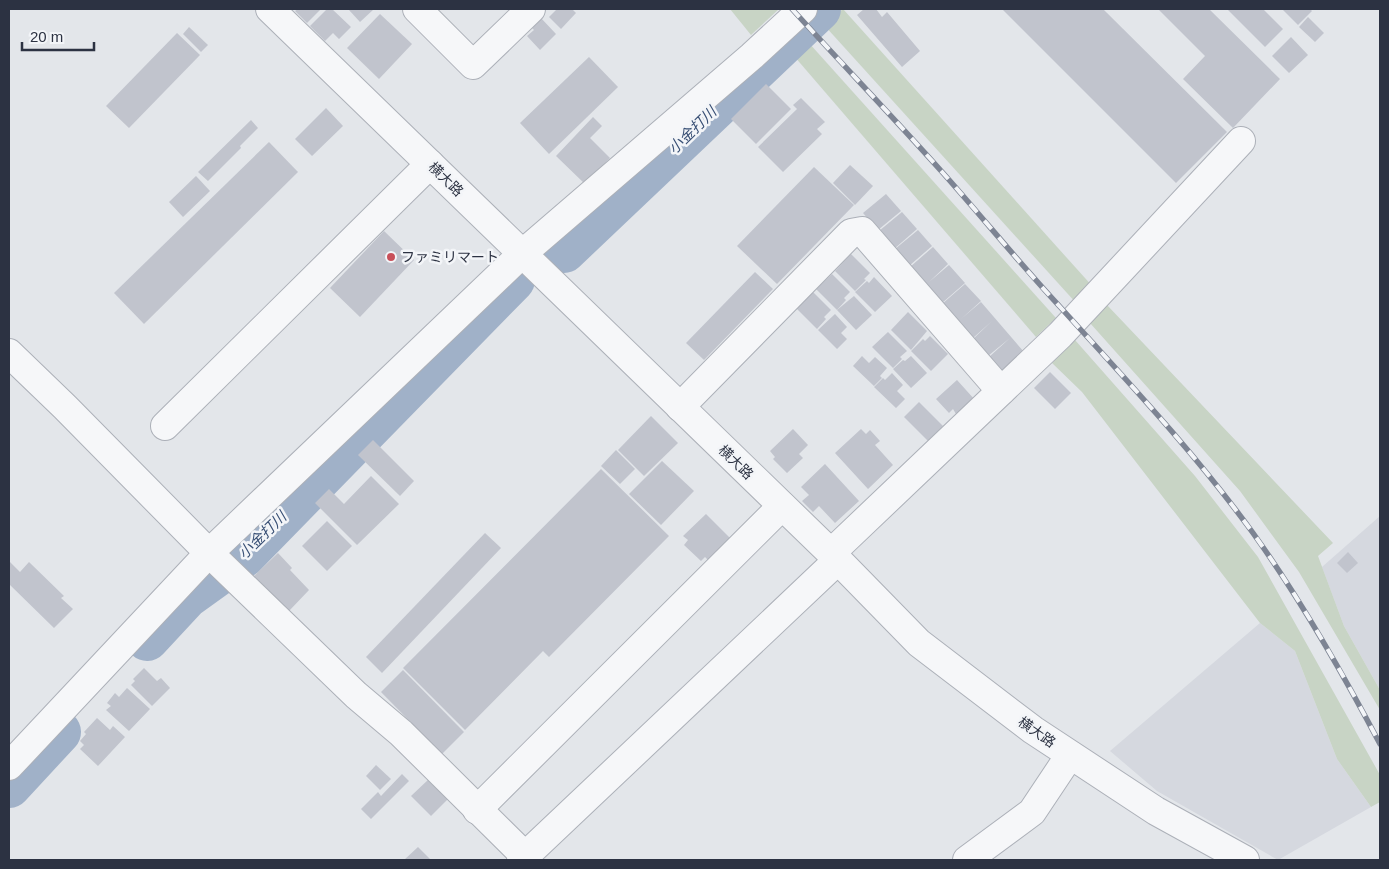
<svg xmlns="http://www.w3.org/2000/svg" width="1389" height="869" viewBox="0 0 1389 869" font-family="Arial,'Noto Sans JP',sans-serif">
	<rect width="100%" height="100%" fill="#e3e6ea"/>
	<g fill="#d5d8df">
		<polygon points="1380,516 1380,690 1344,626 1322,567"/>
		<polygon points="1260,623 1295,651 1337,759 1371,807 1278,860 1157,791 1110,751"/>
	</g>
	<g fill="#c8d4c5">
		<polygon points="730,9 779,9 751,35"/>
		<polygon points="843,9 1094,288 1077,304 824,25"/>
		<polygon points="809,43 1056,318 1036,337 794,56"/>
		<polygon points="1107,305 1333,543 1318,556 1344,626 1380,690 1380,710 1299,572 1240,491 1090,323"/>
		<polygon points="1075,340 1195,476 1258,557 1380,775 1380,802 1371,807 1337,759 1295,651 1260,623 1082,392 1052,363"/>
	</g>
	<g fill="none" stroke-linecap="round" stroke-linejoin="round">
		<g stroke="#a0b1c8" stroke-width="44">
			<polyline points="564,251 819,9"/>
			<polyline points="147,639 186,597 243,556 513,280"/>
			<polyline points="9,786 59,732"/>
		</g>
	</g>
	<g fill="#c1c4cd">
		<polygon points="298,9 321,9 307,23 295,11"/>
		<polygon points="327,9 332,9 351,27 339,39 333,33 325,41 310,26"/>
		<polygon points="350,9 374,9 360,22 349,10"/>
		<polygon points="557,9 572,9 576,13 561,29 549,17"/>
		<polygon points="864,9 876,9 882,17 887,12 920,51 902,67 857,15"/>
		<polygon points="1002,9 1103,9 1227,132 1176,183"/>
		<polygon points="1158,9 1209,9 1280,79 1233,128 1183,79 1205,56"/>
		<polygon points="1227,9 1263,9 1283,29 1265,47"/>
		<polygon points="1282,9 1310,9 1312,11 1298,25"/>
		<polygon points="380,14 412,44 379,79 347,48"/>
		<polygon points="540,17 556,34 540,50 527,36 534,30 530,26"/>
		<polygon points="1308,17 1324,33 1315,42 1299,27"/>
		<polygon points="189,27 208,45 201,52 183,34"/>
		<polygon points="177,33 200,55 129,128 106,106"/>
		<polygon points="1291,37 1308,55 1289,73 1272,56"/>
		<polygon points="589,57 618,87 549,154 520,123"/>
		<polygon points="766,84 791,109 756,144 731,119"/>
		<polygon points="801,98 825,122 817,129 822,134 783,172 758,147 797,109 793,105"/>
		<polygon points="326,108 343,126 312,156 295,139"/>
		<polygon points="593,117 602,126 590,138 610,158 585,184 556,156"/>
		<polygon points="251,120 258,128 240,146 241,148 208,181 198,172"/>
		<polygon points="269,142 298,172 144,324 114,293"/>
		<polygon points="850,165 873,186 855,205 833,183"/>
		<polygon points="814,167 854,205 777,284 737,246"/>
		<polygon points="196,176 210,191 183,217 169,202"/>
		<polygon points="886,194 901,211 878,230 863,213"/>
		<polygon points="902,212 917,229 894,249 879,231"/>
		<polygon points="918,230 932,246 909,266 895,249"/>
		<polygon points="384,231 414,260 360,317 330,288"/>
		<polygon points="933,247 948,264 929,282 949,265 965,283 942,303 910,267"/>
		<polygon points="851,254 870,273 864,279 866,280 855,291 835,271"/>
		<polygon points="755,272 773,289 704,360 686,343"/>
		<polygon points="832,274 850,292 844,298 846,300 837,310 816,289"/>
		<polygon points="874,277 892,296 875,312 855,292 867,281 869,283"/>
		<polygon points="965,284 981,301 961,319 981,302 1024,352 1002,372 989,357 1010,338 988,356 973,339 992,321 973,338 942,304"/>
		<polygon points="813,292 831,310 824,317 826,319 817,329 796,308"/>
		<polygon points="854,296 872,315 856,330 837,310"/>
		<polygon points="908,312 927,331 911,350 891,330"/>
		<polygon points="835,314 847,327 841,333 847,339 837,349 818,330"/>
		<polygon points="888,332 907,351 900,357 902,359 893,368 872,347"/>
		<polygon points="930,336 948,354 931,371 911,351 923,339 925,341"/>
		<polygon points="862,356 869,363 875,357 887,368 880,376 882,378 874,386 853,366"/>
		<polygon points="911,356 927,373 911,388 893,369 903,360 905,361"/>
		<polygon points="1050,372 1071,393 1055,409 1034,388"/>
		<polygon points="892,373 903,385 897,391 905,399 896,408 874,387 883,378 885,380"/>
		<polygon points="957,380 975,400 963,411 962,409 956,414 953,409 949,413 936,399"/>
		<polygon points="919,402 943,426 928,441 904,417"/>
		<polygon points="651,416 678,443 644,476 618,450"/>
		<polygon points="793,429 808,445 799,454 803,458 787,473 773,459 775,457 770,451"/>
		<polygon points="861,429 866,434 870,430 880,441 875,445 893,465 868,489 835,453"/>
		<polygon points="373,440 414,481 400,496 358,455"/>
		<polygon points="616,450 635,469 620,484 601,466"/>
		<polygon points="662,461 694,491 661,525 629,494"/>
		<polygon points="825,464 859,501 835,523 819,506 813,512 802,501 809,495 801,487"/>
		<polygon points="601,469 669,536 549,657 543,651 465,730 403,668"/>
		<polygon points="371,476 399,504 357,545 315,503 329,489 344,504"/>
		<polygon points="706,514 731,539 709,561 705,557 701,561 684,545 688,540 683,536"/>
		<polygon points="327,521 352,546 327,571 302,546"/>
		<polygon points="485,533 501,548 382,673 366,657"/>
		<polygon points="1348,552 1358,563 1347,573 1337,563"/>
		<polygon points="278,553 292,568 290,570 309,590 289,611 254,576"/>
		<polygon points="10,562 20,572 29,562 64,596 61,598 73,609 54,628 9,584 9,564"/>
		<polygon points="144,668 157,681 161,678 170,688 152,706 131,685 135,681 133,679"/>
		<polygon points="403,670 464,732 442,754 381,692"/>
		<polygon points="127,688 150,709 129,731 106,710 111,706 107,703 115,693 119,697"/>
		<polygon points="97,718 110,730 113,726 125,737 98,766 80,749 84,745 80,741 86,734 84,732"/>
		<polygon points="376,765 391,779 380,790 366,776"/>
		<polygon points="402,774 409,781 371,819 361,809 378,792 381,796"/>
		<polygon points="429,779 449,798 431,816 411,796"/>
		<polygon points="418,847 431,860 404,860"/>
	</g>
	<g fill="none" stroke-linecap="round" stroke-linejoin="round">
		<g stroke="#acb0b8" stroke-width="30">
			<g id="minor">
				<polyline points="270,9 831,553 919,643 1033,730 1156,811 1245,860"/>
				<polyline points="417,9 473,65 531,9"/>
				<polyline points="9,353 65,407 209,553 356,695 401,733 525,856"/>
				<polyline points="680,407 851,233 862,231 1001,391"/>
				<polyline points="165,426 430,164"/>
				<polyline points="831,553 1060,335 1241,141"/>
				<polyline points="9,766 209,553 523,253 752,56 803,9"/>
				<polyline points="477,810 782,506"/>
				<polyline points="521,860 838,560"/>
				<polyline points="967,860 1032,812 1070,755"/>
			</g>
		</g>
		<use href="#minor" stroke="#f6f7f9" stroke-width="28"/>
		<g stroke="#7d8493" stroke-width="5.5">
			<path id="rail" d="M792,9C842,64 894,118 943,173C983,218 1021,265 1062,309C1128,382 1195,453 1253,533C1301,600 1342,672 1380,744"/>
		</g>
		<use href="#rail" stroke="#f3f5f8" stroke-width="4" stroke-dasharray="11" stroke-linecap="butt"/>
	</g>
	<circle fill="#c8505a" stroke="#f3f5f8" stroke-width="2" cx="391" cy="257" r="5"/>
	<g text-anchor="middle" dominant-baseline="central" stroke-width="5" stroke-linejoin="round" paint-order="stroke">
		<g font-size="14" fill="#2c3242" stroke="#f3f5f8">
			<text transform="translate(446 179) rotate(44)">横大路</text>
			<text transform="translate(736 462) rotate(44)">横大路</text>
			<text transform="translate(1037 732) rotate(35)">横大路</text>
		</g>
		<g font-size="14" fill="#2c3242" stroke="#f3f5f8" text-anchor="start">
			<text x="401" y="257">ファミリマート</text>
		</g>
		<g font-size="15" font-style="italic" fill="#384f74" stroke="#f3f5f8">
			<text transform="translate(692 130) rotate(-44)">小金打川</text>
			<text transform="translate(262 535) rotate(-44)">小金打川</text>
		</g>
	</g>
	<rect width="1389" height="869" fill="none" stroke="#2c3242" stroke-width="20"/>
	<path d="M22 42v8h72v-8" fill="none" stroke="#2c3242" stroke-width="2.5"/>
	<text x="30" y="42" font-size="15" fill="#2c3242" stroke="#f3f5f8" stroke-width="4" paint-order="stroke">20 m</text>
</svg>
